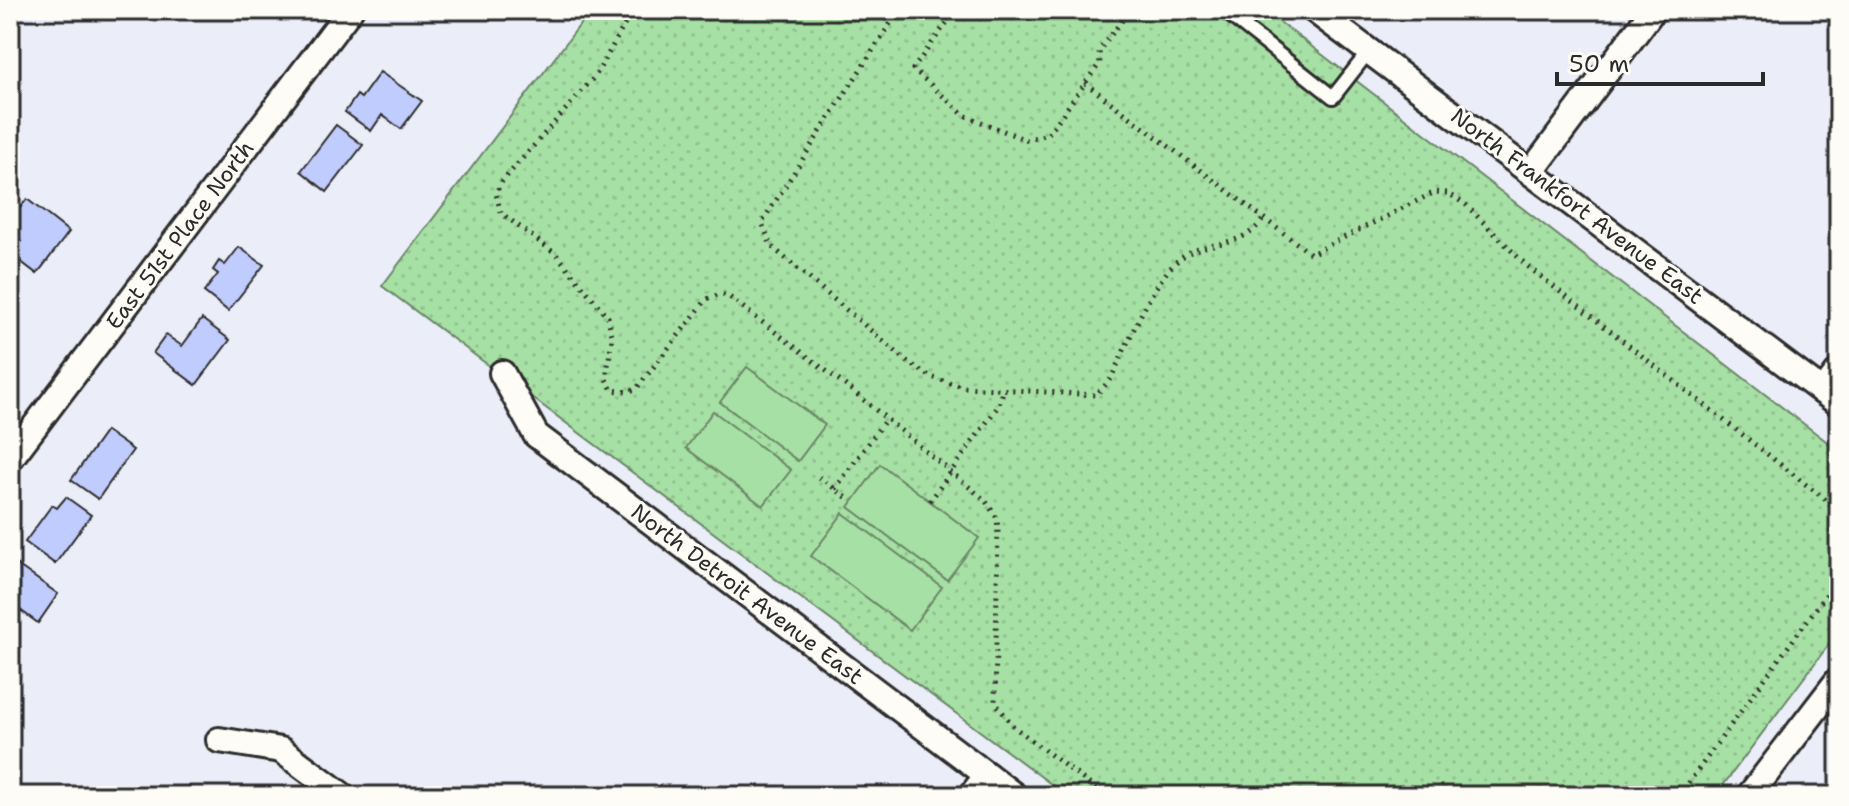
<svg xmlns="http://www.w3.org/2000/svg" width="1849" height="806" viewBox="0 0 1849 806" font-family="'Shantell Sans',sans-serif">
	<defs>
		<pattern id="park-dots" width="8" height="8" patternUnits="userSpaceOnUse" patternTransform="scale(2)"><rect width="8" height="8" fill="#a7e0a5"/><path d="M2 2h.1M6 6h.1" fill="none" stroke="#90c08e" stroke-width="1.8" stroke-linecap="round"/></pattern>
	</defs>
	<rect width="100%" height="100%" fill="#ebeef9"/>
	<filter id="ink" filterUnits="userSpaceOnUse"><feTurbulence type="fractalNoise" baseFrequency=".0125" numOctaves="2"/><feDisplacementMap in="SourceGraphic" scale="16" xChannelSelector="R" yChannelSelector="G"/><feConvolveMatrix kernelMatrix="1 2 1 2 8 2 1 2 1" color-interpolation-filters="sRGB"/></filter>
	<g filter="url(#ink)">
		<polygon fill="url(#park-dots)" stroke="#698668" stroke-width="2" points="591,10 1264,10 1839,451 1839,631 1715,796 1067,796 382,286"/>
		<g fill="#a7e0a5" stroke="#698668" stroke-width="2">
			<polygon points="747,367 825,425 798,461 720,402"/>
			<polygon points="713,411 791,470 763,506 686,448"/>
			<polygon points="880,464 979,538 947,580 849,507"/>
			<polygon points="843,513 942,587 910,630 811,556"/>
		</g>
		<g fill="#c1ccfe" stroke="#2b2b2b" stroke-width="2">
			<polygon points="380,72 422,101 401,129 382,115 371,131 345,112 357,95 361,98"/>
			<polygon points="336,125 363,145 327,192 301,171"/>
			<polygon points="27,199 69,232 37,274 11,254 21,242 10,233 10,220"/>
			<polygon points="239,247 264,265 228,311 204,292 218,274 213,270 219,261 225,265"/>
			<polygon points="202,319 230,340 196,385 153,353 166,335 182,346"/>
			<polygon points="106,431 133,450 98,499 71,480"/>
			<polygon points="66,497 91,515 55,564 25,542 52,505 57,508"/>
			<polygon points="16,564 58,594 38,623 20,610 10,624 10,573"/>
		</g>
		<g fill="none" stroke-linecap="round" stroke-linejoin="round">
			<g stroke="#2b2b2b" stroke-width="18">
				<polyline id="lane" points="1223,10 1333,97 1369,51"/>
			</g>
			<g stroke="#2b2b2b" stroke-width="30">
				<g id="street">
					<polyline points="1314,10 1839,404"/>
					<polyline points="1532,171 1653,10"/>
					<polyline points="502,373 536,435 1015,796"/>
					<polyline points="1823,392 1839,371"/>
					<polyline points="10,459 350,10"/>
					<polyline points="219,740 281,750 343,796"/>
					<polyline points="971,796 987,775"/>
					<polyline points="1749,796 1839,679"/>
				</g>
			</g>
			<g stroke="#2b2b2b" stroke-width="5" stroke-dasharray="2 6" stroke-linecap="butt">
				<polyline points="633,10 596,75 500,184 496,194 501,213 556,254 608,317 612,338 606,379 612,390 628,392 637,388 707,299 720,294 728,296 854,392 985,500 997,518 998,530 995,702 1014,727 1105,796"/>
				<path d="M899,10L762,222L771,246L908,362L931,377L963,387L1096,395L1110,380C1127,347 1152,279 1182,257C1210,238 1242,250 1264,218"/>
				<polyline points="956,10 913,69 964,115 1026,140 1048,134 1100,63 1099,51 1130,10"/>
				<polyline points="1085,83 1311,254 1435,192 1448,193 1466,205 1526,265 1827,501 1839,515"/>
				<polyline points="819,477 850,500"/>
				<polyline points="835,489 886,419"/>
				<polyline points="930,501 999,405 1003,390"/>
				<polyline points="1679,796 1839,577"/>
			</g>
			<use href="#lane" stroke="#fdfcf7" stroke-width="12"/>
			<use href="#street" stroke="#fdfcf7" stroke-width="24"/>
		</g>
	</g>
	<g text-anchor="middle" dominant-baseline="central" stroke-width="6" stroke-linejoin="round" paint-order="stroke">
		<g font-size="22" fill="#2b2b2b" stroke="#fdfcf7">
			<text transform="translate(1577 206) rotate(37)">North Frankfort Avenue East</text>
			<text transform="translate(180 235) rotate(-53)">East 51st Place North</text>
			<text transform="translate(747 594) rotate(37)">North Detroit Avenue East</text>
		</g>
	</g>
	<rect width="1849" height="806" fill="none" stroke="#fdfcf7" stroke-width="40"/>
	<rect x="20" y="20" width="1809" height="766" fill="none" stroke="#2b2b2b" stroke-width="3" filter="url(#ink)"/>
	<path d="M1557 72v12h206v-12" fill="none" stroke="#2b2b2b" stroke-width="4"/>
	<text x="1569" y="72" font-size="24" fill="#2b2b2b" stroke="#fdfcf7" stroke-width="6" paint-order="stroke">50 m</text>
</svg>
